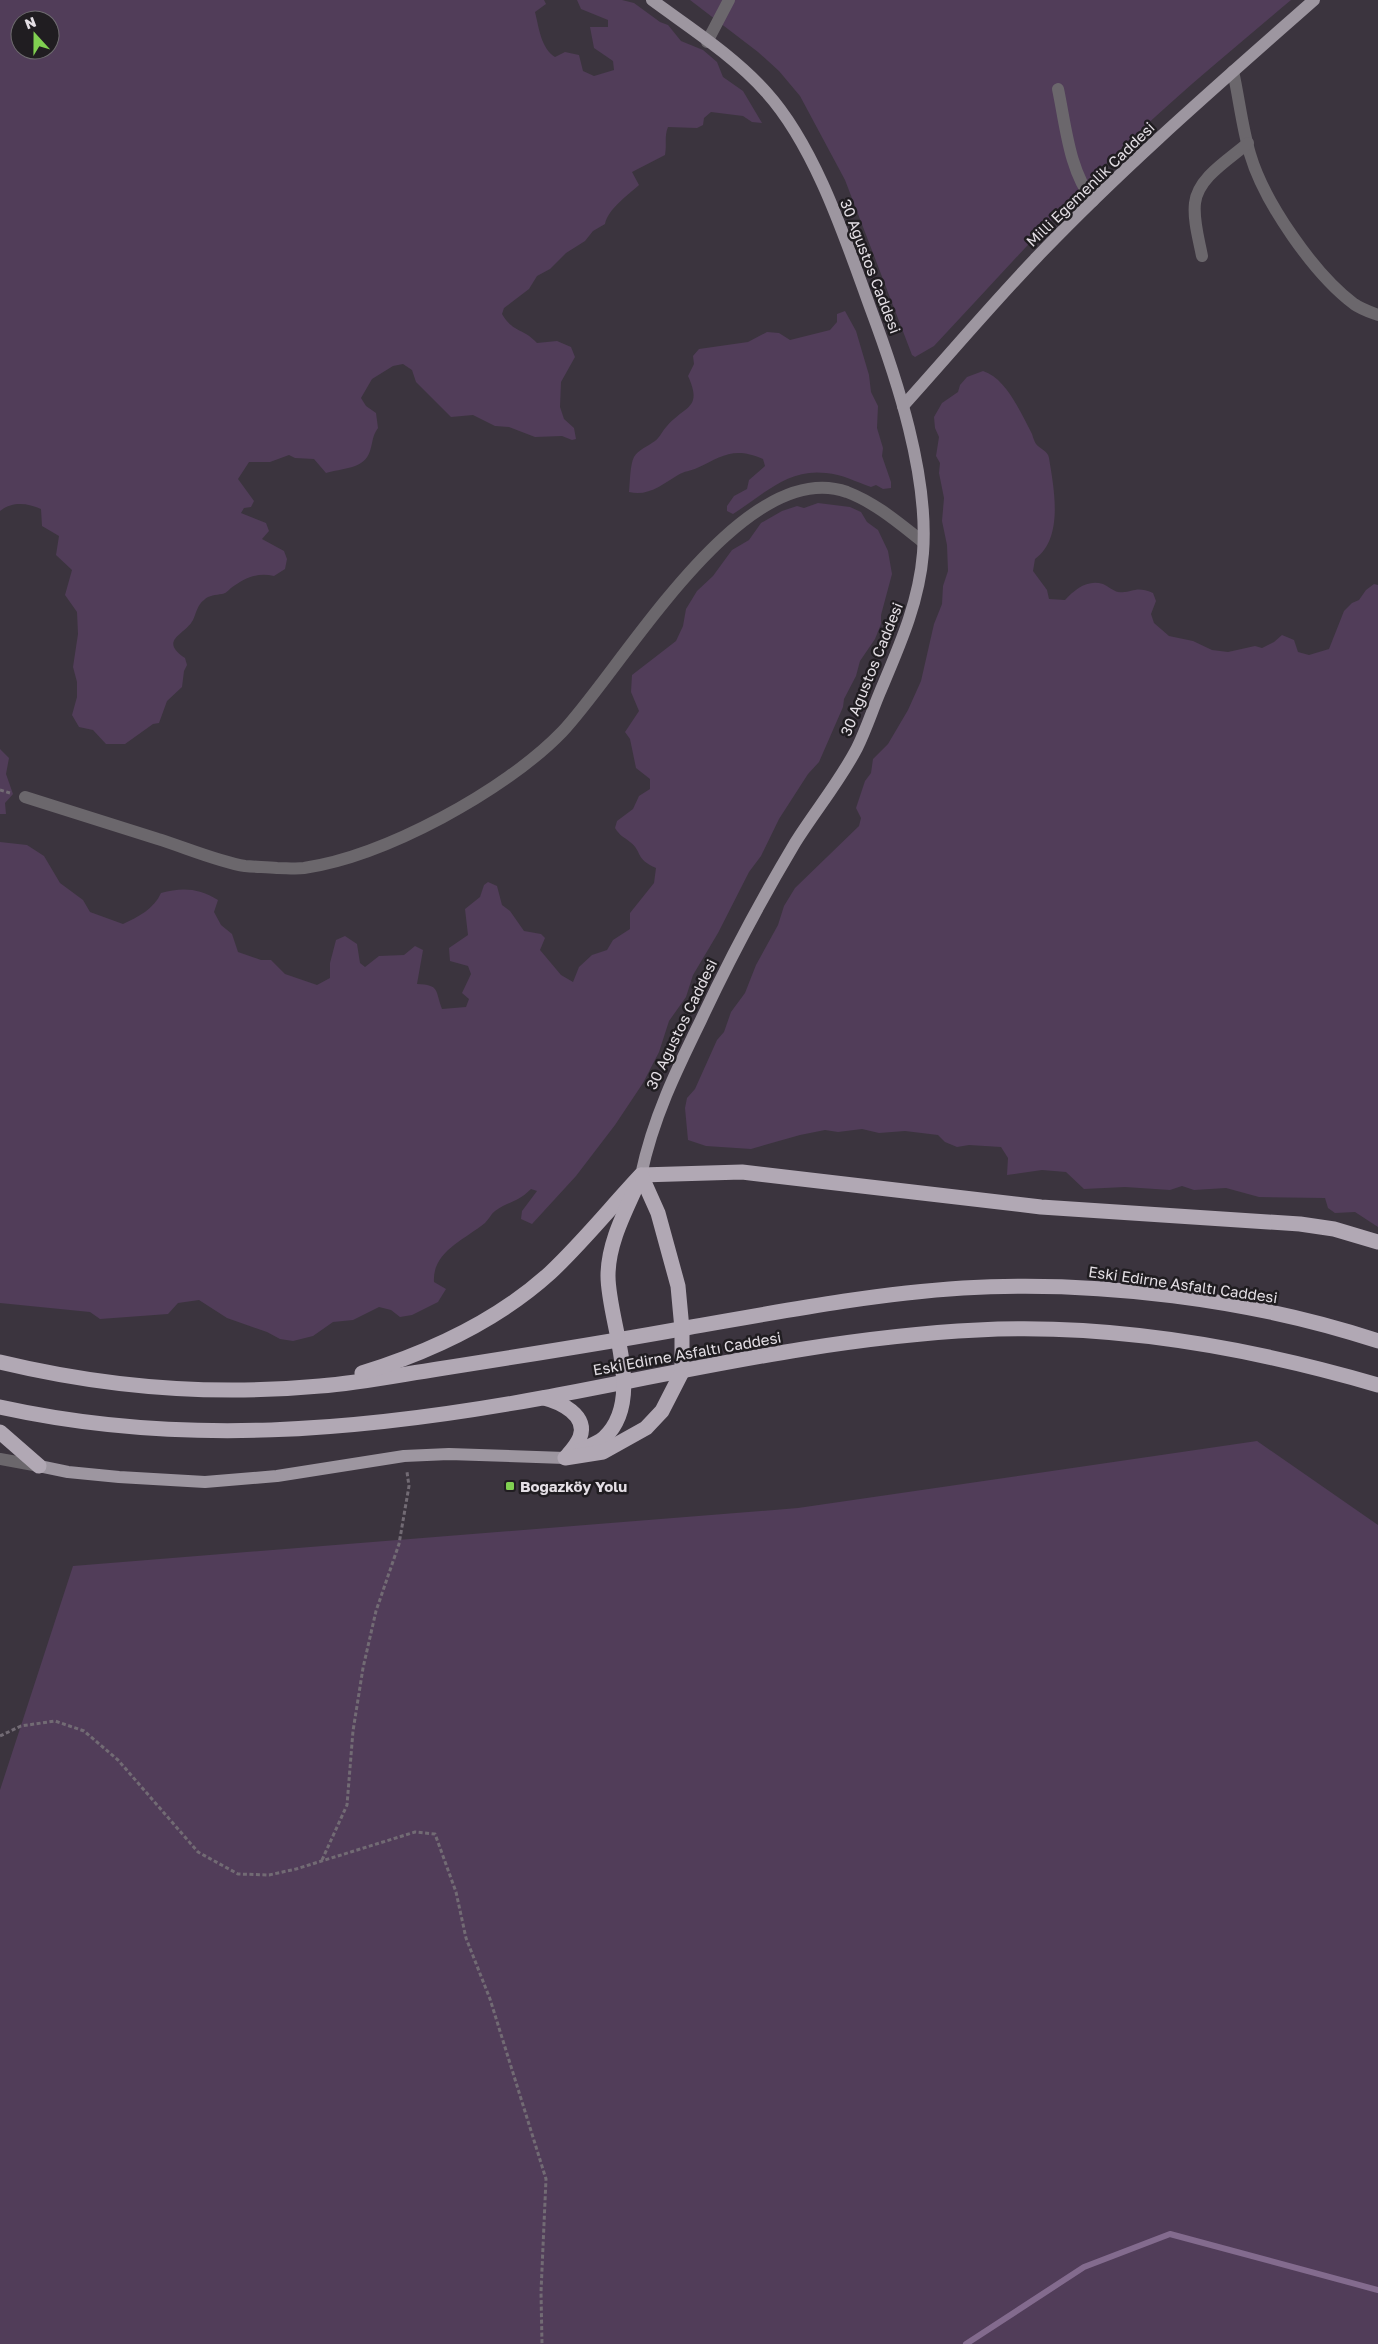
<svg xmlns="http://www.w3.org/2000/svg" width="1378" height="2344" viewBox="0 0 1378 2344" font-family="'Golos Text',sans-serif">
	<rect width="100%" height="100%" fill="#3b343e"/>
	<g fill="#513d59" fill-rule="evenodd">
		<path d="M0,0H544L546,4L535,12C539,28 541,48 555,57L565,52L579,55L583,71L594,76L614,70L613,61L594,48L590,27H608V20L581,9L577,0H622L634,3L660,22L668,25L681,41L703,50L717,62L723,77L743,91L762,123L752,122L743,116L711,112L704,118L703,125L697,128L668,127C664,137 667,144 665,155L632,172L639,185C628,195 608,209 605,224L593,231L585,241L566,253L550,269L537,276L529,289L504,308L502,314C513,333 523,328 537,343L557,341L571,347L575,357L561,382L560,407L564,419L574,428L576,439L572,440L562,436L535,437L509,427L495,426L473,415L451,417L416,382L412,370L403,364L393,366L372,379L361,398L366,406L376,413L378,428C372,436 373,442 370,451C364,470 341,468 326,473L314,459L295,458L289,455L270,462H249L238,479L254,501L251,507L244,508L241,513L266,523L269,531L262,539L284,551L287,559L285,569L274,576C257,572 245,578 231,588C229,590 225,594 222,594C216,595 209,595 204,600C197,605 196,614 193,620C185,635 158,640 185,658L187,665L184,671L182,687L167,701L159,723L153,724L125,744H106L93,730L79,727L72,715L77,697V682L73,667L78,634L77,612L65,595L72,570L56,555L59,536L42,526L41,509C28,503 12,501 0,511ZM20,20H50V50H20Z"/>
		<path d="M690,0H1291C1232,50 1172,99 1117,153C1054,215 995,281 934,346L915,357L912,355L845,180L800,96L779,71L758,52Z"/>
		<path d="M845,311L856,331L869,375L871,392L878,406L877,428L883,448L882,456L891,482V488L883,489L876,485L871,487C856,482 842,474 826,473C788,468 763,495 733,514L727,511V506L734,496L747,489L749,480L765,466L763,459C734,446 722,456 697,468C691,471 684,471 678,475C663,484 648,497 629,492C630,483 630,464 634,457C638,450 648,446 655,441C661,436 662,431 667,426C685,405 703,409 688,376L694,364L693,356L699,349L748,342L767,332L779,333L790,340L830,330L837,322V314Z"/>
		<path d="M983,371C1006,378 1021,413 1032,434C1033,437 1034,441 1036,444C1040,449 1048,451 1049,458C1054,489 1064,538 1035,559L1033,571L1047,590L1049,599L1065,600C1075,589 1088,579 1103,584C1108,586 1113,591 1118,592C1133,594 1134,585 1153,593L1156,601L1151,614L1154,623L1169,636L1193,641L1212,650L1228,652L1255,646L1262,648L1274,642L1282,635L1294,640L1298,652L1309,655L1329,649L1344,611L1352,603L1359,600L1366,590L1374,584L1378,585V1227L1355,1212L1335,1213L1328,1208L1325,1198L1259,1197L1226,1188L1194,1190L1182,1186L1170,1190L1125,1187L1084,1189L1066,1172L1042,1170L1007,1175L1008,1158L1001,1147L969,1145L957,1147L945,1142L938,1135L905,1131L879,1133L862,1129L838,1132L825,1130L800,1135L751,1149L706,1146L688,1140L685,1108L687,1098L695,1089L717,1040L724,1032L731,1012L745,993L756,965L778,925L784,906L795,888L859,826L861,818L856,808L865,781L871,773L873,759L888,744L908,710L921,681L934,624L942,604L943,586L948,571L947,545L942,521L944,498L939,473L940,463L936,456L939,437L935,428L934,417L942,403L958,392L960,385L967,377Z"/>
		<path d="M818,503L850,507L861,512L867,522L878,530L888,551L892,574L881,615V624L875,639L860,661L856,676L844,699L843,707L819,762L808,774L779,819L761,856L749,872L718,933L693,975L686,997L669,1021L659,1052L643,1083L615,1125L576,1176L532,1224L521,1219L522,1211L537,1191L531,1189C517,1203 509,1201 495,1211C491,1214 489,1219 485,1223C464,1240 432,1252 434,1282L446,1289L438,1302L412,1315L400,1317L391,1310L379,1307L353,1320L333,1322L313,1336L293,1341L280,1339L267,1332L227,1318L199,1300L178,1303L168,1314L100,1319L90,1312L0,1303V842L27,845L44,856L60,883L83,900L90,912L123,924C138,917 154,909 161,893C182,887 199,888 218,900L214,912L221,925L232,934L238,952L261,960H271L285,974L317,985L330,978V963L336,940L345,936L357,944L360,963L365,967L379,956L404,955L415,946L423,950L417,984C440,985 435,990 442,1009L466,1007L469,999L462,993L471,974L468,966L450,961L449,948L468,935L465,909L480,897L484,885L488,882L497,886L502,905L510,911L524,931L541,934L545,938L540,950L561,975L573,982L579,967L592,955L607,950L613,940L630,929V913L654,883L656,868C634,858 643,852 630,842C624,837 620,836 615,828L617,821L633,809L639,796L650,789V779L636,768L630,739L625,732L639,711L631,692L632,675L676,641L683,626L686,609L697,591L713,576L732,550L749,540L761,523L782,511L797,506L804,508Z"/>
		<polygon points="0,749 9,758 6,774 13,794 5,803 6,814 0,814"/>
		<polygon points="1257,1441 1378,1525 1378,2344 0,2344 0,1790 73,1566 798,1508"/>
	</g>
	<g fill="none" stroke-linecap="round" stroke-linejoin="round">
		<polyline stroke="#836b8e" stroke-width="6" points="966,2344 1084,2267 1170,2234 1378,2290"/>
		<g stroke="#726b74" stroke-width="3" stroke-dasharray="4 2.5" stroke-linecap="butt">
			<polyline points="0,790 10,793"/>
			<polyline points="0,1736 21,1726 55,1721 84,1731 118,1760 198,1852 238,1874 269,1875 296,1869 415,1832 435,1834 456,1892 466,1938 490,1999 546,2179 541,2292 542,2344"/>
			<polyline points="322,1860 347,1805 353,1731 363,1668 376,1611 399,1544 409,1486 407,1472"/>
		</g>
		<g stroke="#6b676c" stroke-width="12">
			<polyline points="707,42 729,0"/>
			<path d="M1233,71C1239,98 1242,127 1250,154C1264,202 1314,274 1354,304C1361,309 1370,312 1378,315"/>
			<path d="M1058,89C1066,127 1069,170 1093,201"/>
			<path d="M1202,256C1199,240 1193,220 1195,203C1198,177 1230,159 1248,143"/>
			<path d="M25,797C70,811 114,825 158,839C184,847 219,862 245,866C256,867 267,867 277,868C286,868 296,869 304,868C385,856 505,791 562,732C622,669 742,455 847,492C876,503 900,524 923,542"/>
			<polyline points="0,1459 39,1466"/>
		</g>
		<g stroke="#9d96a0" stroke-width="12">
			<path d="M903,406C948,356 991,305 1037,257C1124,166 1220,83 1314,0"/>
			<path d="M641,1175C653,1118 676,1071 701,1020C729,960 761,900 795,843C815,811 840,781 857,748C866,730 872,711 880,692C899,647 919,603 923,553C929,476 897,379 870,307C845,238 815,146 766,92C734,56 690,28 652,0"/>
			<polyline points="39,1466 68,1472 119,1477 205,1482 277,1476 404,1456 449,1454 565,1458"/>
		</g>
		<g stroke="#b1a8b4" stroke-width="15">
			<path d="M0,1362C104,1387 213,1396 320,1386C359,1383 399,1375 438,1369C521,1356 604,1343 686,1328C778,1312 870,1294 963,1288C1097,1280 1251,1299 1378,1341"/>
			<path d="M362,1373C430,1352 497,1321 550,1273C582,1243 611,1207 641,1175L742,1172L1041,1207L1300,1224L1334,1229L1378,1242"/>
			<path d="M544,1398C560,1402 588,1415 580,1437C577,1445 571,1451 566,1457"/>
			<path d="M0,1407C181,1447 362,1431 542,1398C686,1371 831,1337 978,1330C1114,1323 1248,1347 1378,1385"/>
			<polyline points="0,1432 39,1466"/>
			<path d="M577,1452C585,1448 597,1444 604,1438C646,1399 608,1322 608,1276C608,1244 624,1214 637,1185"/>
			<polyline points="565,1458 603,1452 646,1428 662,1411 682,1372 682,1329 678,1286 658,1213 641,1175"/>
		</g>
	</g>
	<rect fill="#80d051" stroke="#201d21" stroke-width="2" x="505" y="1481" width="10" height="10" rx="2.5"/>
	<g text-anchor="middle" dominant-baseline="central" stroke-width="5" stroke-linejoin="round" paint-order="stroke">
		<g font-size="15" fill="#e4dfe5" stroke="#201d21">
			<text transform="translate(1090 184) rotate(-44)">Milli Egemenlik Caddesi</text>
			<text transform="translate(871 266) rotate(69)">30 Ağustos Caddesi</text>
			<text transform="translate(871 669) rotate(-68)">30 Ağustos Caddesi</text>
			<text transform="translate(681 1024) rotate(-64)">30 Ağustos Caddesi</text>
			<text transform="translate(1183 1284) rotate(8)">Eski Edirne Asfaltı Caddesi</text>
			<text transform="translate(687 1353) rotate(-10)">Eski Edirne Asfaltı Caddesi</text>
		</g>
		<g font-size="15" font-weight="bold" fill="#e4dfe5" stroke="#201d21" text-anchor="start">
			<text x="520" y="1486">Boğazköy Yolu</text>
		</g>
	</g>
	<g transform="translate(35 35) rotate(339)"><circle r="24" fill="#201d21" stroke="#6e6b6f"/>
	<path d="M0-4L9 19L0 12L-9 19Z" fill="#80d051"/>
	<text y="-8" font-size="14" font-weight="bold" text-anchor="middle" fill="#e4dfe5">N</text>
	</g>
</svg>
